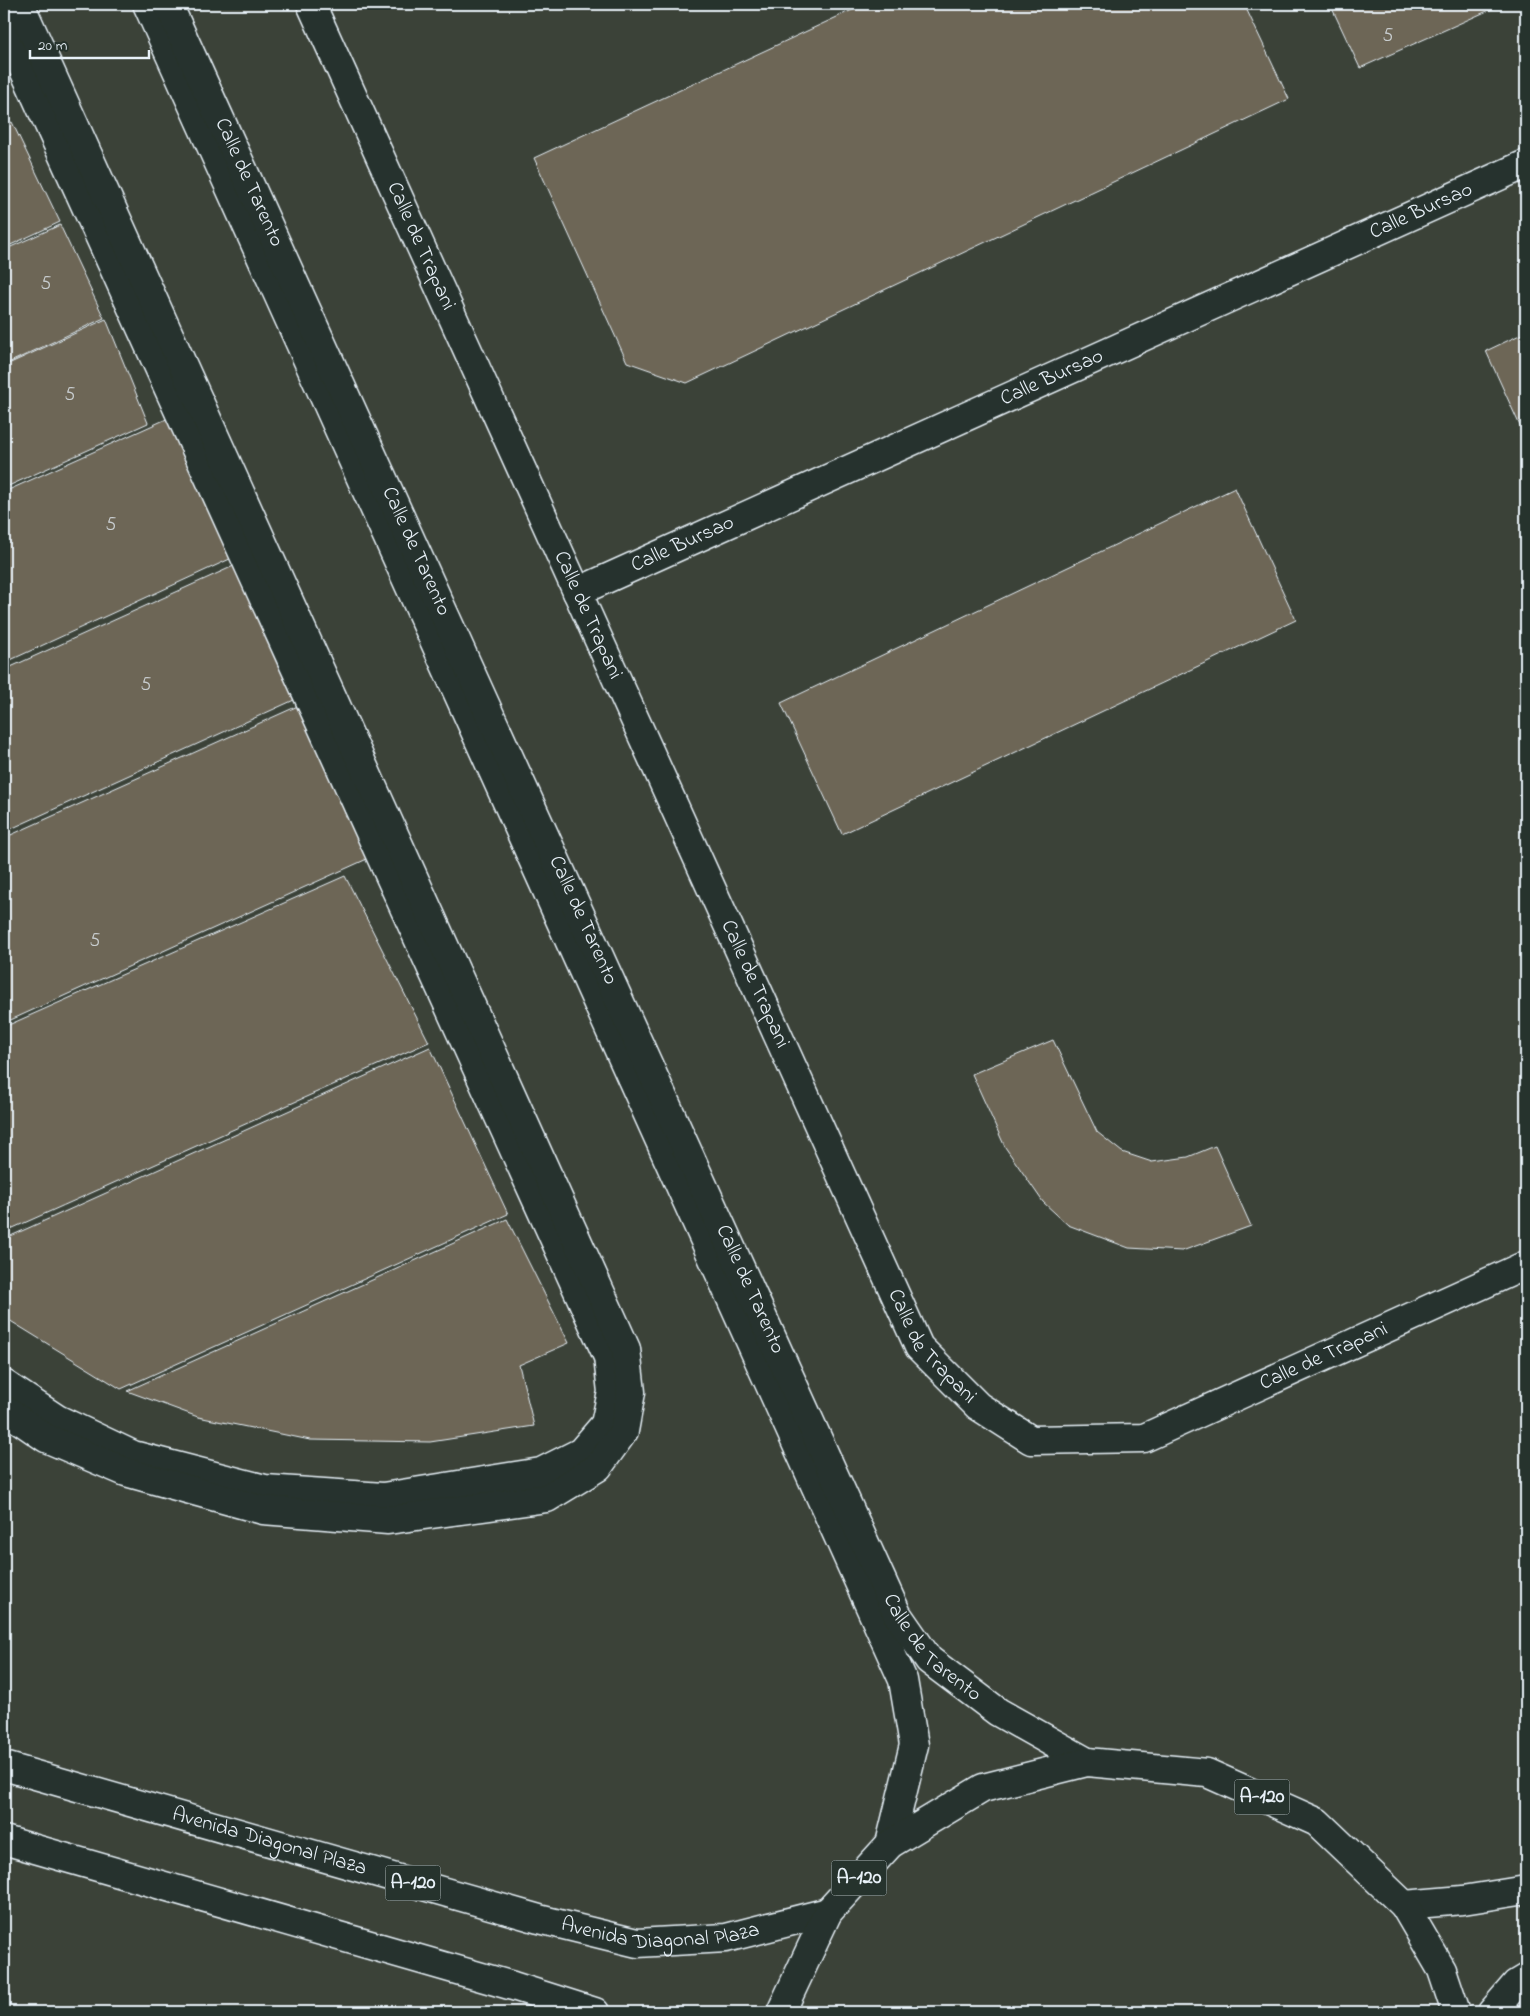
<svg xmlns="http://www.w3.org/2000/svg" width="1530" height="2016" viewBox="0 0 1530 2016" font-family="'Indie Flower',sans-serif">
	<rect width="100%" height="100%" fill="#26332d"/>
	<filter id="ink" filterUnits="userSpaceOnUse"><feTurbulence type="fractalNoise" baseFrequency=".02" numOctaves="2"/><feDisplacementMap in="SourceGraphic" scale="10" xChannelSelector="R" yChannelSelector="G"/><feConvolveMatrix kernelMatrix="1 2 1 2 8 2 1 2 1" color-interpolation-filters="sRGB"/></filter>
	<g filter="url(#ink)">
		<rect fill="#3b4239" x="4" y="4" width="1522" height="2008"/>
		<g fill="#6d6656" stroke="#e8f1f8">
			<polygon points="865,4 1244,4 1289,99 687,383 627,362 534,158"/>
			<polygon points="1330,4 1503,4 1360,68"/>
			<polygon points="12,122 60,222 4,248 4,125"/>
			<polygon points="60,225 104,318 4,365 4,250"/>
			<polygon points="106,319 148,423 4,488 4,366"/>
			<polygon points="1526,332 1526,439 1486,351"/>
			<polygon points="171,417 232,558 4,663 4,492"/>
			<polygon points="1235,488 1296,620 842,834 781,703"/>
			<polygon points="238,564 294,700 4,832 4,670"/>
			<polygon points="300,705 367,859 4,1023 4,838"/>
			<polygon points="345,876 429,1042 4,1232 4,1027"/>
			<polygon points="1053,1040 1097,1132 1122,1152 1152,1162 1188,1157 1215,1146 1251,1226 1182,1251 1129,1248 1068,1225 1043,1202 1005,1147 972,1074"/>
			<polygon points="430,1047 508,1214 121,1389 4,1317 4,1239"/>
			<polygon points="507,1219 569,1343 519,1365 534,1426 430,1442 310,1440 198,1417 127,1391"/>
		</g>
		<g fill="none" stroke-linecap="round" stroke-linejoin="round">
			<g stroke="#e8f1f8" stroke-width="31">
				<g id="minor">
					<polyline points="147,4 903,1680 914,1745 890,1844"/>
					<path id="s1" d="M168,4L897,1614L929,1660L998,1712L1087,1762"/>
					<path id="s2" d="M311,4L919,1347L978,1406L1031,1440L1144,1438L1526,1265"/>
					<polyline points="4,26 608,1357 612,1392 605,1424 581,1452 541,1472 383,1497 265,1489 133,1455 57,1419 4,1384"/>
					<path id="s3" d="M577,592L1526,164"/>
					<polyline points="4,1409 46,1438 126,1472 263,1510 388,1520 547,1498 598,1467 624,1431 631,1392 626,1349 20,4"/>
					<polyline points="1404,1905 1463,1900 1526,1890"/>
					<polyline points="1492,2012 1516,1984 1526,1978"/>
				</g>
			</g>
			<g stroke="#e8f1f8" stroke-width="31">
				<g id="primary">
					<path id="s4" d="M4,1766L539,1919L637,1943L726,1938L828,1912"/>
					<polyline points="4,1840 513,1986 595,2012"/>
					<polyline points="781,2012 828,1912 890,1844 983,1788 1087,1762 1207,1773 1317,1822 1404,1905 1442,1970 1456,2012"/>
				</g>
			</g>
			<use href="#minor" stroke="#26332d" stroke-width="28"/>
			<use href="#primary" stroke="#26332d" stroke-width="28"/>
		</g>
	</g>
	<g text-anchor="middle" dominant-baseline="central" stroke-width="4.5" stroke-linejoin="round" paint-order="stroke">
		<g font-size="19" fill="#c9ced0">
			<text x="1388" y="36">5</text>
			<text x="46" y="284">5</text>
			<text x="70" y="395">5</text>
			<text x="111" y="525">5</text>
			<text x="146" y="685">5</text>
			<text x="95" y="941">5</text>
		</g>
		<g fill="#26332d" stroke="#aeb8bb" stroke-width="1">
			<rect x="1234.5" y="1779.5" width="55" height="35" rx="4"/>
			<rect x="831.5" y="1860.5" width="55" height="35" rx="4"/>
			<rect x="385.5" y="1865.5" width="55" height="35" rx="4"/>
		</g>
		<g font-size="20" font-weight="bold" fill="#e8f1f8">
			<text x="1262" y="1797">A-120</text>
			<text x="859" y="1878">A-120</text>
			<text x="413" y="1883">A-120</text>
		</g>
		<g font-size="21" fill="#e8f1f8" stroke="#26332d">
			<text stroke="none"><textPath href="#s1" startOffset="196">Calle de Tarento</textPath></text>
			<text stroke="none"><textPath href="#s3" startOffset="926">Calle Bursao</textPath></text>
			<text stroke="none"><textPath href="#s2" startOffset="266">Calle de Trapani</textPath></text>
			<text stroke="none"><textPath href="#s3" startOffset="521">Calle Bursao</textPath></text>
			<text stroke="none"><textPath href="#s3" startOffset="116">Calle Bursao</textPath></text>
			<text stroke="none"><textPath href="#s1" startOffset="601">Calle de Tarento</textPath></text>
			<text stroke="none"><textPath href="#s2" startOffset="671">Calle de Trapani</textPath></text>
			<text stroke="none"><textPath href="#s1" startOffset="1006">Calle de Tarento</textPath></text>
			<text stroke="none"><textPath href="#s2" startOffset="1076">Calle de Trapani</textPath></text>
			<text stroke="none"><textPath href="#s1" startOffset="1411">Calle de Tarento</textPath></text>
			<text stroke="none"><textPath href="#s2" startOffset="1481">Calle de Trapani</textPath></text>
			<text stroke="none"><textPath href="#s2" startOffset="1931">Calle de Trapani</textPath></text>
			<text stroke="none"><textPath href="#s1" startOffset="1816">Calle de Tarento</textPath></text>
			<text stroke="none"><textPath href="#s4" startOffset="276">Avenida Diagonal Plaza</textPath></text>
			<text stroke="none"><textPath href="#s4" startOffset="680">Avenida Diagonal Plaza</textPath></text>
		</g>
	</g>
	<rect width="1530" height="2016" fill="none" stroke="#26332d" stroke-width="20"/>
	<rect x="10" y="10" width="1510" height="1996" fill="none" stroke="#e8f1f8" stroke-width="2" filter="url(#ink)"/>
	<path d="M30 50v8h119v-8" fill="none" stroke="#e8f1f8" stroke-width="2.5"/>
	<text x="38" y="50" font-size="15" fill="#e8f1f8" stroke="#26332d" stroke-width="4" paint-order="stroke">20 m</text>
</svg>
